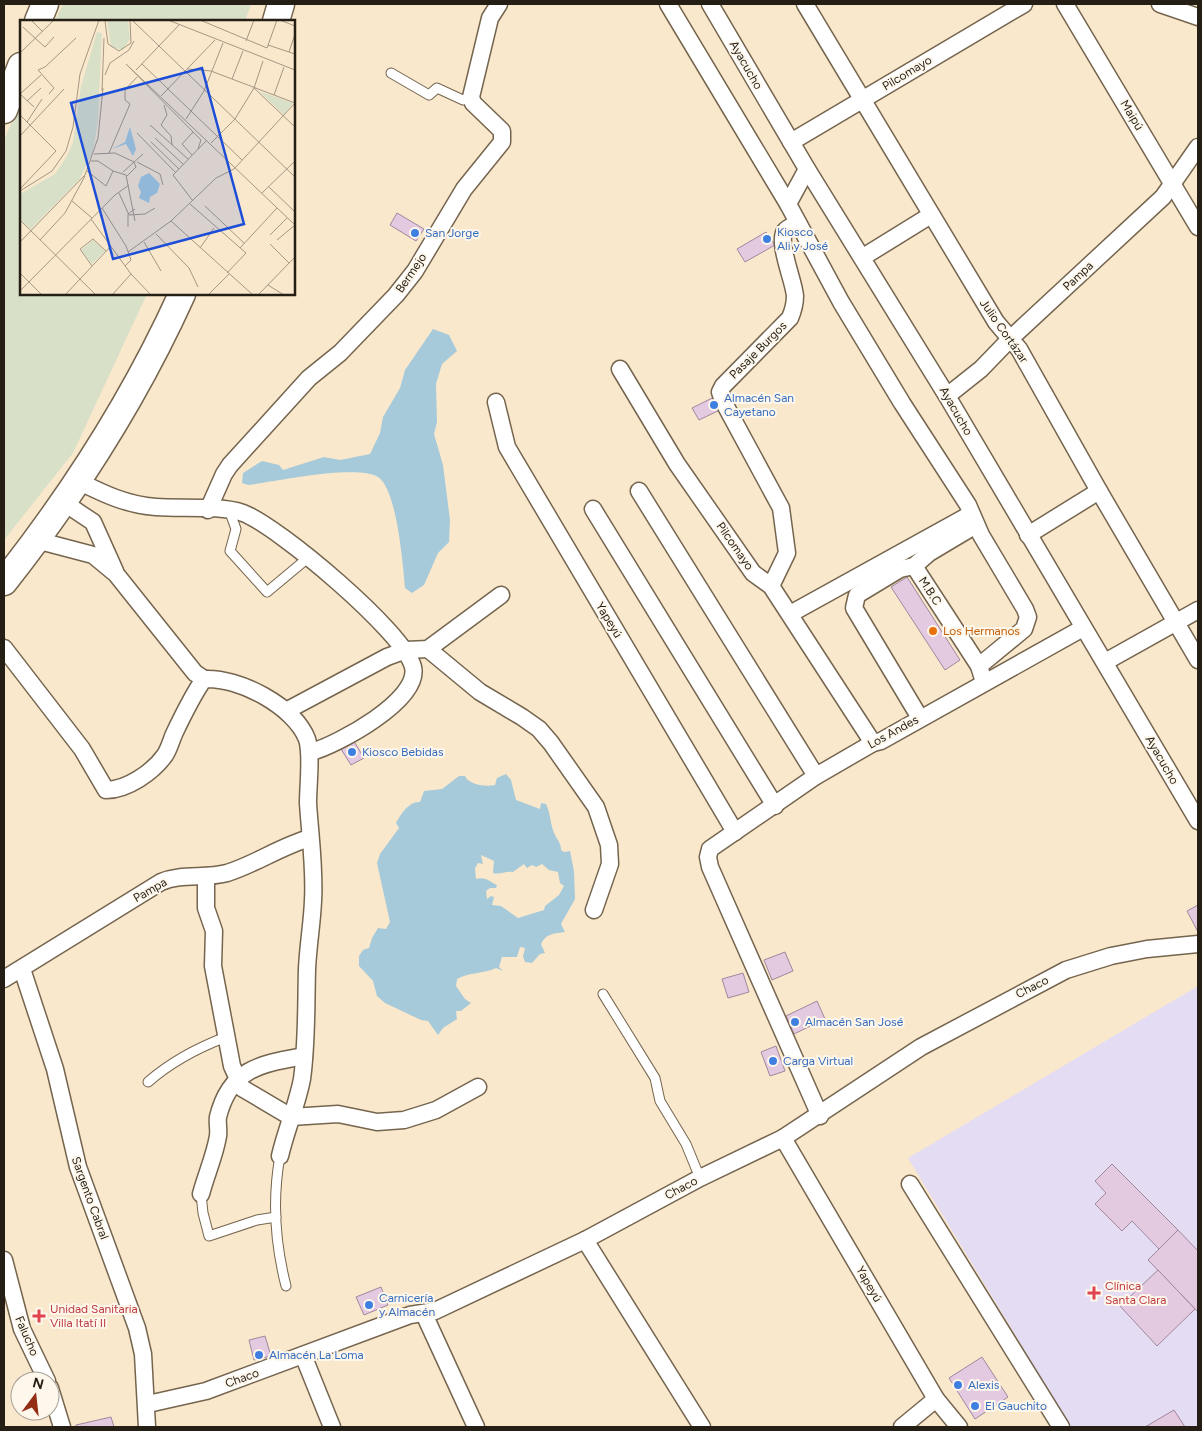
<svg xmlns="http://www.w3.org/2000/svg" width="1202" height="1431" viewBox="0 0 1202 1431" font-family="Figtree,sans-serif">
	<rect width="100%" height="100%" fill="#fae8cd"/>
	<polygon fill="#e4dcf2" points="1198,986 1198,1427 1071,1427 908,1158"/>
	<g fill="#d9e0c8">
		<polygon points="63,4 251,4 245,21 55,21"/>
		<polygon points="21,100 21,294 147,294 73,453 4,540 4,140"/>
	</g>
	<g fill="#a6cad9" fill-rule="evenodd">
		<path d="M433,329L449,335L457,351L442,364L436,384L437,422L434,434L443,465L450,520L449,542L438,553L424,585L412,593L405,588C403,565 397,489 378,477C357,464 276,481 249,485L242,483L243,473L262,461L279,465L283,470L324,457L340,460L370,454L380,433L383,417L400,388L405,370Z"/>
		<path d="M506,774L511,780L516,800L540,809L541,803L546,804C551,814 550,825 555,835C558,841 561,843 561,850L564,852L570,851L574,871L575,899L561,924L565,932C555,933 545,934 541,944L545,953L540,954L532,963L525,962L523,957L525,948L520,947L517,957H502L499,967L503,971L496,968C483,974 469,972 457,979L456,986L465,999L471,1003L461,1011H456L457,1019L443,1028L438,1035L428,1021L421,1020L385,1003L377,996L373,981L359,966V956L363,950L369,948L372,938L378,928L386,929L390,922L377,863L380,854L399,828L396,823C401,814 409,801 420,802L424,791L442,789L459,776H465C469,785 486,787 495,785L497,778ZM481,855L494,861L493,873C501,875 505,871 513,872L524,864L527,868L532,865L536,867L542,864L549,870L558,872L560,883L564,886L559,895L545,906L544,910L518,918L501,906L492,905L494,897L491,896L487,899L486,891L490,888H496L497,885C490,882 486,876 476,879L475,868L478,863L483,864Z"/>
	</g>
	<g fill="#e4cae0" stroke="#9f889c">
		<polygon points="397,213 424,229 416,241 390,225"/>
		<polygon points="766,232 775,245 745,262 737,249"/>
		<polygon points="716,396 722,409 699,420 692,408"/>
		<polygon points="907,577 960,660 945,670 891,587"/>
		<polygon points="352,738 364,758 351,765 339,746"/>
		<polygon points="1198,905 1198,932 1187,911"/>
		<polygon points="785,952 793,971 772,980 764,960"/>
		<polygon points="743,973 749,992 728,998 722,979"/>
		<polygon points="817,1001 825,1019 794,1034 786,1016"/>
		<polygon points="776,1046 785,1071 770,1076 761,1052"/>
		<polygon points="1112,1164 1178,1230 1159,1249 1132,1221 1122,1231 1095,1204 1106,1193 1095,1181"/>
		<polygon points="1178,1230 1198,1251 1198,1312 1148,1260"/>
		<polygon points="1158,1270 1195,1309 1157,1346 1120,1306"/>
		<polygon points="381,1287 388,1305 364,1315 356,1297"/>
		<polygon points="265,1336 271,1356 254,1360 249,1340"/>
		<polygon points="982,1357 1008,1397 975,1419 949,1378"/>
		<polygon points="1174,1410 1185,1427 1145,1427"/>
		<polygon points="111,1417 114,1427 76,1427 76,1425"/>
	</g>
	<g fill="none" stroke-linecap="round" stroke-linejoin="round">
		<g stroke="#75654e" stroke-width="11">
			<g id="service">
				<polyline points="391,73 429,95 437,88 463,100 471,97"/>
				<polyline points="229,510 236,529 230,551 267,592 309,557"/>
				<polyline points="603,994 655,1078 660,1101 686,1144 700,1178"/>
				<path d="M148,1082C172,1061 197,1048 226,1037"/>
				<path d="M280,1156C272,1200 275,1243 286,1286"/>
				<polyline points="201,1194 203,1213 209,1236 257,1220 276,1217"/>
			</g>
		</g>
		<g stroke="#75654e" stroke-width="19">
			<g id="minor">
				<polyline points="668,4 788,204 841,302 902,403 968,505 981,535 1025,609 1028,617 1024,629 979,666 984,682"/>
				<polyline points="710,4 807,169 947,396 1198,821"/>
				<polyline points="805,4 996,322 1019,349 1099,491 1198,660"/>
				<polyline points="1065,4 1198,227"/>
				<polyline points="1160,4 1198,17"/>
				<polyline points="791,142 1024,4"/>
				<polyline points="788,204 807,169"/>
				<polyline points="863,257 931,215"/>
				<polyline points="620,369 677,464 753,573 771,586 873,743"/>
				<polyline points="947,396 981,369 1010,339 1163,197 1198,147"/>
				<polyline points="496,402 507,447 735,832"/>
				<path d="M78,481C104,494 127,505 156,507C182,509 220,505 243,513C278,526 405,633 413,667C421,700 337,745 311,752"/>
				<polyline points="639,491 816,776"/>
				<polyline points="63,502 93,522 115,571"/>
				<polyline points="593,509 775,806"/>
				<polyline points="208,510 224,474 230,465 309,378 340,353 396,295 415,271 464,189 502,142 502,131 473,103 471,97 490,18 499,4"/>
				<polyline points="1028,535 1099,491"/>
				<polyline points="36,540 93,555 116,574 195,673 204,679"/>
				<polyline points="914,566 979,666"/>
				<path d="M771,586L787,553L781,508L723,401L720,392L723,386L790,318C793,311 795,304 795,296C794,281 777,243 785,231C788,227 794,225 798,223"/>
				<polyline points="790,614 971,514"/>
				<path d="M4,648L82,749L106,790C127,790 153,772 165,755C169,749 171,741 174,734C183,715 192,696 204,679C239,677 294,706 307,739C312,754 308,785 308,803C310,835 315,869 313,901C312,924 308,946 307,969C306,1006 307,1043 302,1079C297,1105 286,1130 280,1156"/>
				<polyline points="428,649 480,692 522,717 539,729 551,743 596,807 609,845 610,864 594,910"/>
				<polyline points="1105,662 1198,610"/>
				<polyline points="286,711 387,657 406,650 428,649 501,595"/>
				<polyline points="920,718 854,608 857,595 900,569 914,566 929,553 976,525"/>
				<polyline points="206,876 206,908 214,931 213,966 232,1066 242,1088 291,1117 338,1114 377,1122 404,1120 436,1110 478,1087"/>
				<polyline points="22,969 55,1069 78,1167 137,1328 143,1354 147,1427"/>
				<path d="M4,979L161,882C182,873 205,879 227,873C256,864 281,846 310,838"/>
				<polyline points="820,1116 710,867 708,857 710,849 816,776 873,743 881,741 1083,628"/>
				<polyline points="783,1138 936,1399 959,1427"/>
				<polyline points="910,1184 1061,1427"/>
				<path d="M201,1194C206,1175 215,1155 218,1136C219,1129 217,1123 218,1117C230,1068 261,1064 304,1056"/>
				<polyline points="585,1240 702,1427"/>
				<polyline points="4,1260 22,1329 47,1381"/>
				<polyline points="424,1314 476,1427"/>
				<polyline points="303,1355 332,1427"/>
				<polyline points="50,1388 62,1427"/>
				<polyline points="148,1404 206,1391 410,1315 435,1311 585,1240 700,1178 783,1138 921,1047 1066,970 1111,956 1147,949 1198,944"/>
				<polyline points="902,1427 936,1399"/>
			</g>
		</g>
		<g stroke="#75654e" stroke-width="29">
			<g id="primary">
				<polyline points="38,21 45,4"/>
				<polyline points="276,21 281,4"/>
				<polyline points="4,110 21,66"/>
				<path d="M4,582C75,492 135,398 182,294"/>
			</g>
		</g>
		<use href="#service" stroke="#fff" stroke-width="9"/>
		<use href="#minor" stroke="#fff" stroke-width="16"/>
		<use href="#primary" stroke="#fff" stroke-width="26"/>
	</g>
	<g fill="#3f7fe0" stroke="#fef7ec" stroke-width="2">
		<circle cx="415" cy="233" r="5"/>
		<circle cx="767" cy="239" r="5"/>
		<circle cx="714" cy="405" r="5"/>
		<circle cx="352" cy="752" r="5"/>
		<circle cx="795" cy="1022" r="5"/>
		<circle cx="773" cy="1061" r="5"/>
		<circle cx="369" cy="1305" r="5"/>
		<circle cx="259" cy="1355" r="5"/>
		<circle cx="958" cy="1385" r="5"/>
		<circle cx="975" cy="1406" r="5"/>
	</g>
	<circle fill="#e8710a" stroke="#fef7ec" stroke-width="2" cx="933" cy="631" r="5"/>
	<g fill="#e0444e" stroke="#fef7ec" stroke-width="2">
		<path d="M1091.5 1285.5h5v5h5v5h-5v5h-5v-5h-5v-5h5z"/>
		<path d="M36.5 1308.5h5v5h5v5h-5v5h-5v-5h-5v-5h5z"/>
	</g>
	<g text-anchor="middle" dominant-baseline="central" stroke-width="4" stroke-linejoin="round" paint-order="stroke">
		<g font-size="12" fill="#251e15" stroke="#fef7ec">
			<text transform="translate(746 65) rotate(60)">Ayacucho</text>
			<text transform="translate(907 73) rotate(-31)">Pilcomayo</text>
			<text transform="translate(1132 115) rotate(59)">Maipú</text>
			<text transform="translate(411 273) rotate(-56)">Bermejo</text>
			<text transform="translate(1078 276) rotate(-43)">Pampa</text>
			<text transform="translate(1004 331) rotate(55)">Julio Cortázar</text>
			<text transform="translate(758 350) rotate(-45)">Pasaje Burgos</text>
			<text transform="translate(956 411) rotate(60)">Ayacucho</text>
			<text transform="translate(735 546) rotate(55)">Pilcomayo</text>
			<text transform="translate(930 591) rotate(57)">M.B.C</text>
			<text transform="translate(609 620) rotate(59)">Yapeyú</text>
			<text transform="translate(893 732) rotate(-29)">Los Andes</text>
			<text transform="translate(1162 760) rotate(60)">Ayacucho</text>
			<text transform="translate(150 890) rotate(-30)">Pampa</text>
			<text transform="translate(1032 987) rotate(-27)">Chaco</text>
			<text transform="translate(681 1188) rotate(-28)">Chaco</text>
			<text transform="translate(90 1198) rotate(70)">Sargento Cabral</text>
			<text transform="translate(869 1284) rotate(60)">Yapeyú</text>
			<text transform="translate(27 1336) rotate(67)">Falucho</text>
			<text transform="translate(242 1378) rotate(-20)">Chaco</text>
		</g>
		<g font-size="12" fill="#366cbe" stroke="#fef7ec" text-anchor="start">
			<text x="777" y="232">Kiosco<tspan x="777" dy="14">Ali y José</tspan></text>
			<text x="425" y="233">San Jorge</text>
			<text x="724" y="398">Almacén San<tspan x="724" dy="14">Cayetano</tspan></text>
			<text x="362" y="752">Kiosco Bebidas</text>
			<text x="805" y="1022">Almacén San José</text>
			<text x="783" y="1061">Carga Virtual</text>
			<text x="379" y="1298">Carnicería<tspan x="379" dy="14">y Almacén</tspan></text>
			<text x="269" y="1355">Almacén La Loma</text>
			<text x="968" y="1385">Alexis</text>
			<text x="985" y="1406">El Gauchito</text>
		</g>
		<g font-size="12" fill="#c56008" stroke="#fef7ec" text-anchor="start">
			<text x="943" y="631">Los Hermanos</text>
		</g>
		<g font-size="12" fill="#be3a42" stroke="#fef7ec" text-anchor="start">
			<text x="1105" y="1286">Clínica<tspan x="1105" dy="14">Santa Clara</tspan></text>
			<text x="50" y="1309">Unidad Sanitaria<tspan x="50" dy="14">Villa Itatí II</tspan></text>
		</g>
	</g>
	<g transform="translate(20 20)">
		<rect width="275" height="275" fill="#fae8cd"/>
		<path d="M87,0H108L110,19L103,30L91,27ZM77,12L82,13L78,101L73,131L60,159L11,209L0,199V174L35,154L47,136L53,122L61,66ZM239,71L273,83L264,95ZM73,220L85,231L72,244L61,230Z" fill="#d9e0c8"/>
		<path d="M110,107L116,129L113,136L106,124L92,129L105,122ZM129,153L140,164L137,173L130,177L129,183L119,178L121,172L118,166L121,157Z" fill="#a6cad9"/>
		<path fill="none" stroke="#a59783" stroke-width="1" d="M11,0L23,12M112,0L275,157M148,0L275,50M180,0L247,28M260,0L275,6M85,1L88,24L99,31L111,23L110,0M3,7L16,19M16,19L25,27L34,17M226,21L234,0M248,25L275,34M247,28L257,0M269,32L275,14M0,33L34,0M122,44L222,140M116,50L159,5M85,55L90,43L109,30L114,21M212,59L223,31M234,68L275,107M82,71L84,18M0,74L21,55M0,74L14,87M29,74L34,68L18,50L25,47L56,18M254,75L264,47M141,76L195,20M7,81L21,68M144,85L147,95L141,105L151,116L152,125M0,95L36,131L0,169M166,99L184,71L203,23M7,102L22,79M130,105L168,139M117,113L156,153M0,116L44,69M135,118L163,144M131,122L159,149M191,123L215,99L234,68L243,41M178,129L181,120L106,44L275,205M89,133L110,84L105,80V70L117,57M74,134L95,133L114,142L116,147L107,156M172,135L162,124L173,112M71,141H78L93,151M117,142L140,154L143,165M67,151L86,166L93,151L106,155L115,201M103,152L123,134M249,167L275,192M0,171L32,151L46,131L53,107L60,54L79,0M99,173L109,195L125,194L135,188M242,173L275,141M52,181L72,198M173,181L153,155L187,120M170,184L226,233L207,253M185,186L224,223M82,188L106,226L111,240L105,246M71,199L111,254L131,275M0,200L76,275M151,201L233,275M108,207V194L115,189M136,214L169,248L178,267M250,215L267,198M20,220L45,193L65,156M257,220L275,205M0,222L65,155L78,118L83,68M124,222L141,251M250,224L269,243M180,228L194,208M220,228L257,188M108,232L151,201L196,158L214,149L275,83L191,51L168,49M72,246L60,229L73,219L86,231M0,253L22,275M248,265L264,275M0,271L95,175L109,165M45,275L91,226M92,275L111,254M188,275L209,254M238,275L275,237"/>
		<path fill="#1d4ed8" fill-opacity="0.15" stroke="#1d4ed8" stroke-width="2.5" d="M182,48L224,204L93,239L51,83Z"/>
		<rect width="275" height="275" fill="none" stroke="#251e15" stroke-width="2.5"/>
	</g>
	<rect width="1202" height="1431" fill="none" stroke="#251e15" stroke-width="10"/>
	<g transform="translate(35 1396) rotate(15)"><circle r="24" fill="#fef7ec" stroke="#a7a096"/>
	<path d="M0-4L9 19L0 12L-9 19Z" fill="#952d15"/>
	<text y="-8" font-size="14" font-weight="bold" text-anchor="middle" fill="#251e15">N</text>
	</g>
</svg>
